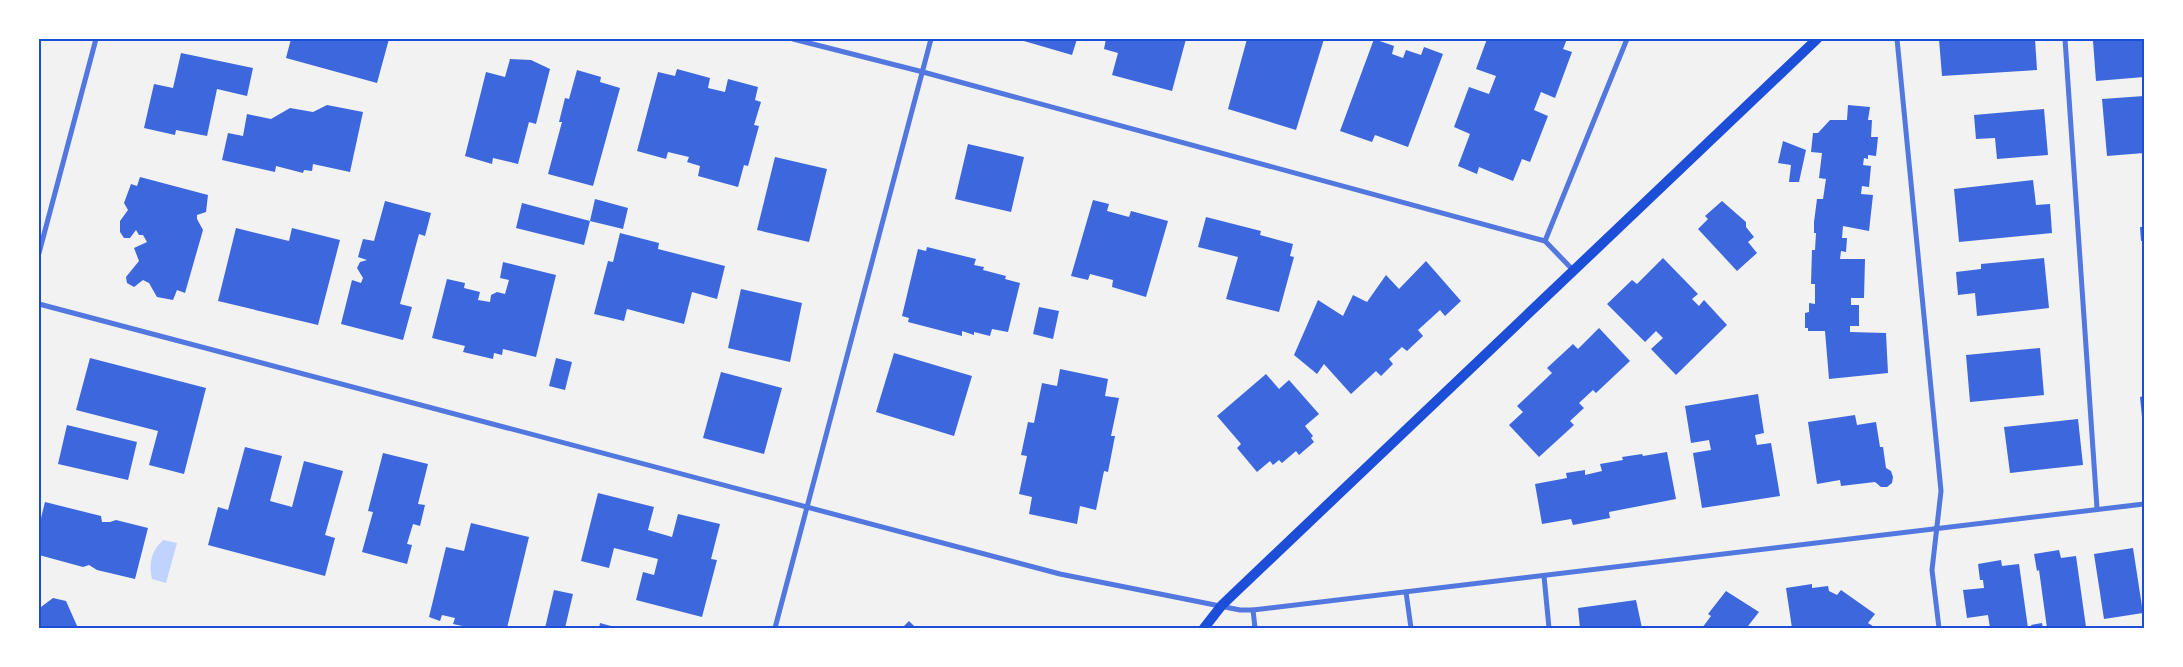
<svg xmlns="http://www.w3.org/2000/svg" width="2183" height="667" viewBox="0 0 2183 667" font-family="'Sofia Sans Condensed',sans-serif">
	<rect width="100%" height="100%" fill="#f2f2f2"/>
	<path fill="#bfd3fe" d="M163,540L177,543L166,583L152,579C148,563 152,550 163,540Z"/>
	<g fill="#3d67dc">
		<polygon points="291,39 389,39 377,83 286,58"/>
		<polygon points="1017,39 1077,39 1072,55"/>
		<polygon points="1106,39 1186,39 1172,91 1112,75 1118,53 1104,49"/>
		<polygon points="1247,39 1324,39 1296,130 1228,109"/>
		<polygon points="1374,39 1394,46 1392,54 1403,58 1406,50 1421,55 1424,47 1443,54 1408,147 1375,135 1372,142 1340,131"/>
		<polygon points="1487,39 1567,39 1563,49 1572,52 1555,98 1541,92 1534,110 1548,116 1530,162 1522,159 1513,181 1479,167 1477,174 1458,166 1470,134 1454,127 1469,87 1489,94 1496,76 1476,69"/>
		<polygon points="1939,39 2035,39 2037,70 1942,76"/>
		<polygon points="2120,39 2144,39 2144,77 2096,81 2093,41"/>
		<polygon points="181,53 253,68 247,96 217,89 207,136 176,130 175,135 144,128 154,84 173,88"/>
		<polygon points="510,59 531,60 550,69 536,124 529,122 518,164 493,158 492,164 465,156 486,72 505,77"/>
		<polygon points="677,69 710,78 708,88 725,92 728,79 758,87 755,100 761,102 754,125 759,126 748,166 744,165 738,187 698,176 700,166 687,162 689,157 668,152 666,159 637,151 658,72 675,76"/>
		<polygon points="577,70 601,77 600,82 620,88 593,186 548,174 562,122 559,122 565,98 569,99"/>
		<polygon points="2144,96 2144,153 2107,156 2102,99"/>
		<polygon points="327,105 363,112 350,172 313,164 312,171 304,170 303,173 276,166 275,172 222,160 228,133 243,136 247,114 271,119 290,108 313,112"/>
		<polygon points="1848,105 1870,107 1868,120 1872,120 1871,137 1878,137 1876,156 1868,155 1868,159 1864,158 1863,165 1871,166 1869,187 1862,186 1861,194 1873,195 1869,231 1843,226 1842,238 1847,238 1846,252 1841,251 1840,259 1865,259 1864,298 1851,298 1851,305 1859,305 1859,326 1850,326 1850,332 1886,333 1888,373 1829,379 1825,331 1808,331 1808,328 1805,328 1805,313 1809,312 1809,303 1815,304 1815,284 1811,284 1812,250 1815,250 1816,233 1814,233 1814,222 1817,199 1823,199 1826,179 1819,178 1822,153 1811,152 1813,133 1818,133 1830,120 1847,120"/>
		<polygon points="2044,109 2048,155 1997,159 1995,138 1976,139 1974,115"/>
		<polygon points="1783,141 1806,150 1799,182 1789,182 1791,165 1778,163"/>
		<polygon points="968,144 1024,157 1011,212 955,199"/>
		<polygon points="775,157 827,169 809,242 757,230"/>
		<polygon points="140,177 208,195 206,212 197,215 197,219 203,230 185,293 177,290 173,300 157,297 149,283 143,280 134,287 127,283 126,277 139,261 134,248 147,242 143,235 139,235 136,230 130,238 124,238 120,232 120,221 128,210 124,203 131,184 137,186"/>
		<polygon points="2033,180 2036,205 2050,204 2052,233 1959,242 1954,189"/>
		<polygon points="595,199 628,208 623,229 590,221"/>
		<polygon points="1093,200 1109,204 1107,211 1129,217 1131,211 1168,221 1146,297 1112,287 1113,280 1090,274 1088,280 1071,276"/>
		<polygon points="385,201 431,213 425,236 419,234 400,304 412,307 403,340 341,324 352,280 361,283 363,278 357,268 360,262 367,260 358,257 363,239 374,241"/>
		<polygon points="1722,201 1746,222 1746,227 1754,237 1748,242 1757,253 1737,271 1698,229 1708,219 1705,216"/>
		<polygon points="522,203 590,221 584,245 516,228"/>
		<polygon points="1206,217 1261,231 1260,235 1293,244 1290,256 1294,257 1279,312 1226,299 1238,257 1198,247"/>
		<polygon points="2140,227 2144,227 2144,240 2141,241"/>
		<polygon points="236,228 289,241 292,228 340,240 318,325 218,301"/>
		<polygon points="620,233 659,243 658,249 725,266 717,299 692,292 684,324 627,309 624,321 594,314 608,261 613,262"/>
		<polygon points="927,247 976,259 974,265 984,267 983,270 1006,276 1005,279 1020,283 1008,332 992,329 990,336 974,332 974,335 962,331 962,336 908,322 909,318 902,316 918,249 926,251"/>
		<polygon points="1663,258 1698,294 1692,299 1699,306 1704,300 1727,325 1676,375 1651,349 1663,338 1656,331 1645,342 1607,304 1632,280 1637,284"/>
		<polygon points="2044,258 2049,308 1977,316 1975,293 1958,295 1956,272 1981,269 1981,264"/>
		<polygon points="1426,261 1461,301 1445,316 1440,310 1418,330 1423,336 1407,351 1402,347 1389,359 1393,364 1381,376 1376,371 1351,394 1324,364 1317,374 1294,355 1318,300 1343,316 1353,295 1367,302 1386,275 1399,289"/>
		<polygon points="503,262 556,275 536,357 503,349 502,355 494,353 493,359 463,352 465,346 432,338 447,279 465,283 464,288 480,292 478,300 490,302 491,295 497,292 505,294 509,280 500,278"/>
		<polygon points="741,289 802,303 790,362 728,348"/>
		<polygon points="1039,307 1059,311 1053,339 1033,334"/>
		<polygon points="1599,328 1630,361 1596,393 1593,390 1579,403 1584,408 1570,421 1574,425 1539,457 1509,425 1523,412 1517,406 1552,373 1547,368 1573,344 1578,349"/>
		<polygon points="2040,348 2044,395 1970,402 1966,355"/>
		<polygon points="894,353 972,376 954,436 876,412"/>
		<polygon points="90,358 206,388 184,474 149,465 158,431 76,410"/>
		<polygon points="556,358 572,362 565,390 549,386"/>
		<polygon points="1060,369 1108,379 1105,396 1119,398 1111,436 1115,436 1108,472 1104,471 1096,510 1080,506 1077,524 1029,514 1032,497 1019,494 1027,456 1021,455 1028,422 1034,423 1042,383 1057,386"/>
		<polygon points="721,372 782,388 764,454 703,438"/>
		<polygon points="1266,374 1279,389 1289,380 1319,414 1305,426 1313,436 1311,438 1314,442 1299,455 1296,451 1282,463 1279,460 1273,465 1270,461 1257,472 1237,448 1241,444 1217,416"/>
		<polygon points="1758,394 1764,433 1755,435 1757,445 1771,443 1780,496 1702,508 1693,453 1711,450 1709,440 1691,443 1685,406"/>
		<polygon points="2144,396 2144,417 2142,417 2140,397"/>
		<polygon points="1855,415 1857,425 1876,422 1880,447 1883,447 1886,468 1891,471 1893,477 1892,483 1887,487 1881,487 1875,482 1841,486 1840,480 1817,484 1808,422"/>
		<polygon points="2078,419 2083,465 2010,473 2004,427"/>
		<polygon points="67,425 137,442 128,480 58,464"/>
		<polygon points="245,447 282,456 270,501 292,507 304,461 343,471 325,535 335,538 325,576 208,545 218,507 228,510"/>
		<polygon points="1667,452 1676,499 1609,512 1610,518 1573,525 1571,519 1542,524 1535,484 1567,478 1566,473 1585,470 1585,475 1602,471 1600,464 1623,460 1622,457 1642,454 1643,456"/>
		<polygon points="383,453 428,464 418,504 425,505 420,526 413,524 407,544 412,545 407,564 362,552 373,512 368,511"/>
		<polygon points="598,493 654,507 648,530 672,537 678,514 720,524 711,559 717,560 702,617 636,600 643,572 654,575 658,559 614,548 609,568 581,561"/>
		<polygon points="45,502 101,516 102,522 110,522 116,520 148,528 135,579 97,570 89,565 83,567 39,555 39,526"/>
		<polygon points="471,523 529,537 507,628 472,628 453,624 455,618 442,615 440,621 429,617 446,547 464,551"/>
		<polygon points="2133,548 2143,613 2104,619 2094,554"/>
		<polygon points="2059,550 2061,558 2076,556 2086,627 2047,628 2039,570 2037,571 2034,554"/>
		<polygon points="2001,560 2002,566 2019,564 2028,628 1990,628 1988,615 1967,618 1963,590 1984,588 1983,580 1980,580 1978,564"/>
		<polygon points="1812,584 1812,588 1828,586 1829,591 1837,595 1841,590 1875,614 1868,623 1876,628 1792,628 1786,588"/>
		<polygon points="554,590 573,594 565,628 545,628"/>
		<polygon points="1726,591 1759,612 1748,626 1752,628 1702,628 1711,616 1708,614"/>
		<polygon points="53,598 66,601 78,628 39,628 39,606 41,607"/>
		<polygon points="1636,600 1642,628 1580,628 1578,608"/>
		<polygon points="909,621 916,628 902,628"/>
		<polygon points="600,623 618,628 599,628"/>
		<polygon points="2042,623 2043,628 2032,628 2031,625"/>
		<polygon points="1471,626 1471,628 1459,628 1459,627"/>
	</g>
	<g fill="none" stroke-linecap="round" stroke-linejoin="round">
		<g stroke="#5277de" stroke-width="5">
			<polyline points="793,39 923,72 1545,241 1573,270"/>
			<polyline points="1897,39 1941,491 1932,570 1939,628"/>
			<polyline points="2065,39 2097,508"/>
			<polyline points="1545,241 1627,39"/>
			<polyline points="39,253 96,39"/>
			<polyline points="39,304 1060,574 1240,610 1253,610 2144,504"/>
			<polyline points="1544,576 1549,628"/>
			<polyline points="1406,592 1411,628"/>
			<polyline points="1253,610 1255,628"/>
			<polyline points="775,628 931,39"/>
		</g>
		<polyline stroke="#1d4ed8" stroke-width="10" points="1204,628 1222,605 1817,39"/>
	</g>
	<rect width="2183" height="667" fill="none" stroke="#ffffff" stroke-width="80"/>
	<rect x="40" y="40" width="2103" height="587" fill="none" stroke="#1d4ed8" stroke-width="2"/>
</svg>
